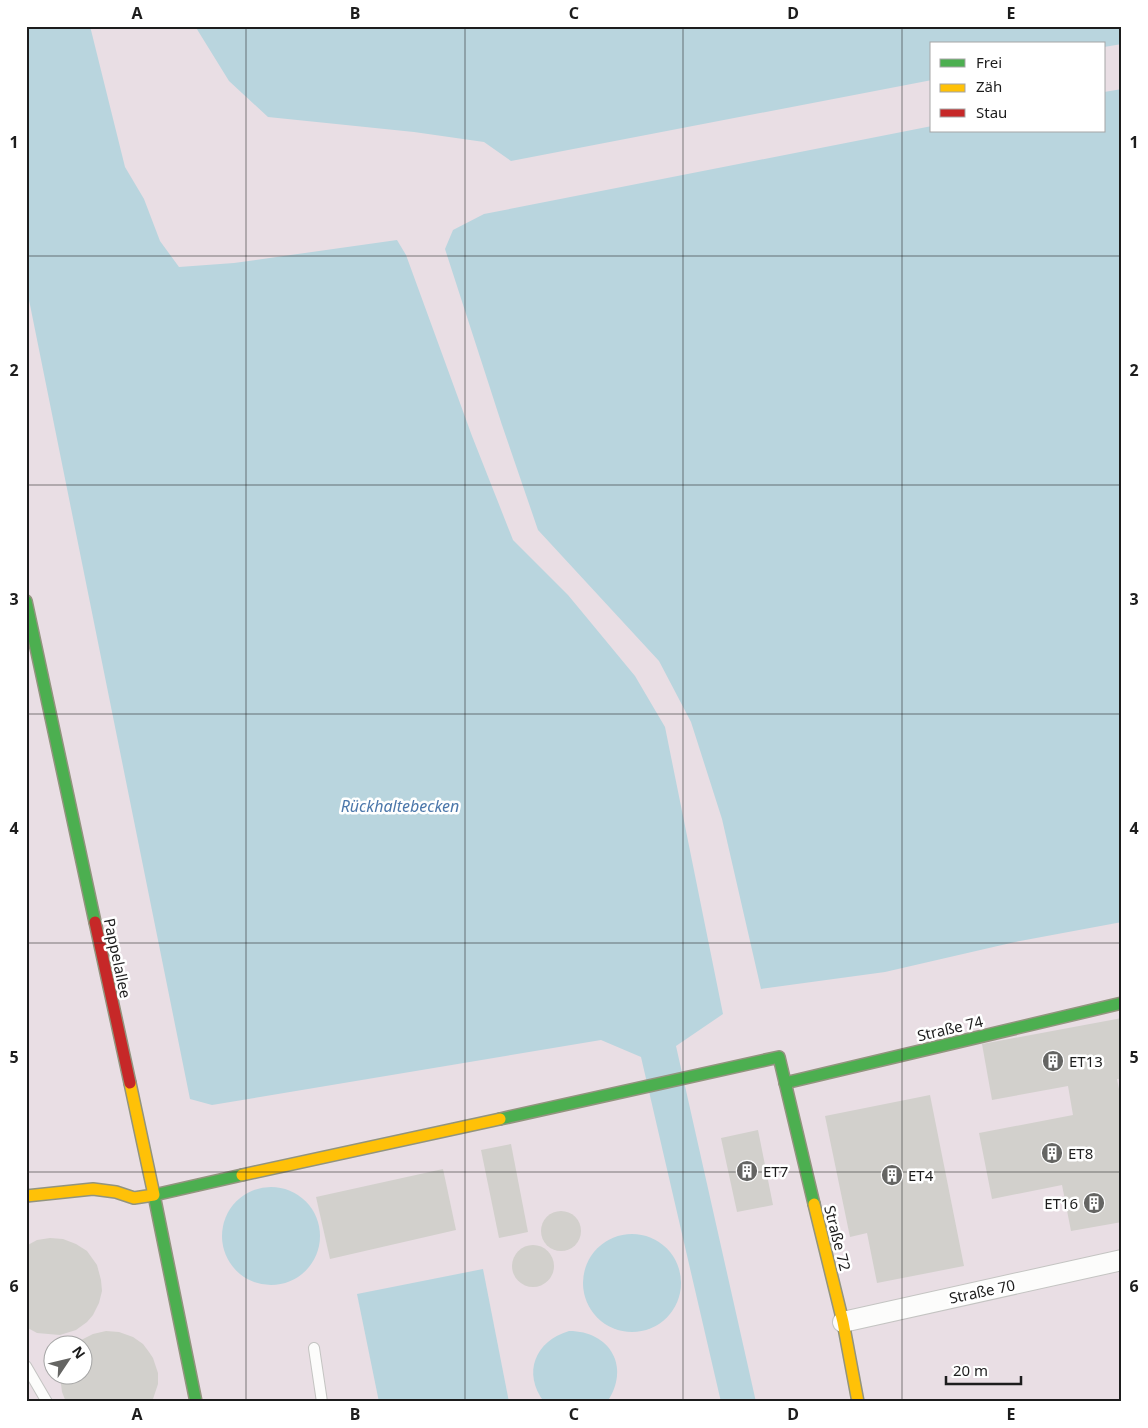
<svg xmlns="http://www.w3.org/2000/svg" width="1148" height="1428" viewBox="0 0 1148 1428" font-family="'Noto Sans',sans-serif">
	<rect width="100%" height="100%" fill="#ebeae6"/>
	<path fill="#e9dee4" fill-rule="evenodd" d="M26,26H1122V1402H26ZM932,44H1104V131H932ZM52,1346H82V1376H52Z"/>
	<g fill="#b9d5de">
		<polygon points="26,26 90,26 125,167 144,199 160,241 179,267 234,263 397,240 406,255 472,436 513,540 568,595 635,676 665,727 723,1014 676,1046 756,1402 721,1402 641,1057 601,1040 212,1105 190,1099 26,285"/>
		<polygon points="195,26 1122,26 1122,44 1104,47 1104,44 932,44 932,80 511,161 484,142 414,132 268,117 229,81"/>
		<polygon points="1122,89 1122,922 1015,942 885,972 761,989 722,819 691,722 659,661 538,530 502,425 445,249 453,230 484,214 932,126 932,131 1104,131 1104,92"/>
		<circle cx="271" cy="1236" r="49"/>
		<circle cx="632" cy="1283" r="49"/>
		<polygon points="483,1269 509,1402 379,1402 357,1294"/>
		<path d="M569,1331C610,1331 631,1367 607,1402H544C522,1373 535,1341 569,1331Z"/>
	</g>
	<g fill="#d2d0cc">
		<polygon points="1122,1018 1122,1079 1117,1079 1122,1104 1122,1222 1071,1231 1062,1185 992,1199 979,1133 1073,1115 1068,1086 992,1100 982,1044"/>
		<polygon points="930,1095 964,1266 877,1283 867,1233 850,1237 825,1116"/>
		<polygon points="758,1130 773,1205 737,1212 721,1138"/>
		<polygon points="511,1144 528,1232 499,1238 481,1150"/>
		<polygon points="443,1169 456,1230 330,1259 316,1197"/>
		<circle cx="561" cy="1231" r="20"/>
		<polygon points="50,1238 63,1239 76,1244 87,1251 97,1265 101,1280 102,1291 99,1303 93,1315 87,1322 76,1330 60,1335 37,1333 26,1327 26,1246 37,1240"/>
		<circle cx="533" cy="1266" r="21"/>
		<polygon points="106,1331 119,1332 133,1337 143,1344 149,1352 153,1358 158,1373 158,1384 152,1402 66,1402 62,1392 60,1376 82,1376 82,1346 75,1346 79,1341 93,1334"/>
	</g>
	<g fill="none" stroke-linecap="round" stroke-linejoin="round">
		<g stroke="#c4c4c2" stroke-width="12">
			<g id="lane">
				<polyline points="314,1348 322,1402"/>
				<polyline points="26,1366 47,1402"/>
			</g>
		</g>
		<g stroke="#c4c4c2" stroke-width="22">
			<polyline id="street" points="843,1322 1122,1260"/>
		</g>
		<g stroke="#92947e" stroke-width="14">
			<g id="fast">
				<polyline points="26,601 95,922"/>
				<polyline points="785,1083 1122,1003"/>
				<polyline points="500,1119 779,1057 814,1204"/>
				<polyline points="196,1402 154,1195 242,1175"/>
			</g>
		</g>
		<g stroke="#92947e" stroke-width="14">
			<g id="slow">
				<polyline points="242,1175 500,1119"/>
				<polyline points="26,1196 93,1189 116,1192 134,1198 154,1195 130,1083"/>
				<polyline points="814,1204 843,1322 858,1402"/>
			</g>
		</g>
		<g stroke="#92947e" stroke-width="14">
			<polyline id="jam" points="95,922 130,1083"/>
		</g>
		<use href="#lane" stroke="#fcfcfb" stroke-width="10"/>
		<use href="#street" stroke="#fcfcfb" stroke-width="20"/>
		<use href="#fast" stroke="#4caf50" stroke-width="11"/>
		<use href="#slow" stroke="#ffc107" stroke-width="11"/>
		<use href="#jam" stroke="#c62828" stroke-width="11"/>
	</g>
	<path fill="none" stroke="#1d1d1d" stroke-width="1" stroke-opacity="0.55" d="M246,26V1402M465,26V1402M683,26V1402M902,26V1402M26,256H1122M26,485H1122M26,714H1122M26,943H1122M26,1172H1122"/>
	<defs>
		<g id="building-disc" transform="scale(1.125)"><circle r="9.5" fill="#656563" stroke="#fff"/><path d="M-4-6H4V6H1V3H-1V6H-4ZM-2.5-4.3h1.7v1.8h-1.7ZM.8-4.3h1.7v1.8H.8ZM-2.5-1h1.7V.8h-1.7ZM.8-1h1.7V.8H.8Z" fill="#fff"/></g>
	</defs>
	<g fill-rule="evenodd">
		<use href="#building-disc" x="1053" y="1061"/>
		<use href="#building-disc" x="1052" y="1153"/>
		<use href="#building-disc" x="747" y="1171"/>
		<use href="#building-disc" x="892" y="1175"/>
		<use href="#building-disc" x="1094" y="1203"/>
	</g>
	<g text-anchor="middle" dominant-baseline="central" stroke-width="5" stroke-linejoin="round" paint-order="stroke">
		<g font-size="15" fill="#1d1d1d" stroke="#fff">
			<text transform="translate(118 958) rotate(78)">Pappelallee</text>
			<text transform="translate(950 1028) rotate(-13)">Straße 74</text>
			<text transform="translate(838 1238) rotate(76)">Straße 72</text>
			<text transform="translate(982 1291) rotate(-12)">Straße 70</text>
		</g>
		<g font-size="15" fill="#1d1d1d" stroke="#fff" text-anchor="start">
			<text x="1069" y="1061">ET13</text>
			<text x="1068" y="1153">ET8</text>
			<text x="763" y="1171">ET7</text>
			<text x="908" y="1175">ET4</text>
			<text x="1078" y="1203" text-anchor="end">ET16</text>
		</g>
		<g font-size="16" font-style="italic" fill="#4b77aa" stroke="#fff">
			<text x="400" y="806">Rückhaltebecken</text>
		</g>
	</g>
	<rect width="1148" height="1428" fill="none" stroke="#ffffff" stroke-width="55"/>
	<rect x="930" y="42" width="175" height="90" fill="#ffffff" stroke="#a5a5a5"/>
	<rect x="940" y="59" width="25" height="8" fill="#4caf50" stroke="#a5a5a5"/>
	<text x="976" y="68" font-size="15" fill="#1d1d1d">Frei</text>
	<rect x="940" y="84" width="25" height="8" fill="#ffc107" stroke="#a5a5a5"/>
	<text x="976" y="92" font-size="15" fill="#1d1d1d">Zäh</text>
	<rect x="940" y="109" width="25" height="8" fill="#c62828" stroke="#a5a5a5"/>
	<text x="976" y="118" font-size="15" fill="#1d1d1d">Stau</text>
	<g transform="translate(68 1360) rotate(55)"><circle r="24" fill="#ffffff" stroke="#a5a5a5"/>
	<path d="M0-4L9 19L0 12L-9 19Z" fill="#656563"/>
	<text y="-8" font-size="14" font-weight="bold" text-anchor="middle" fill="#1d1d1d">N</text>
	</g>
	<path d="M946 1376v8h75v-8" fill="none" stroke="#1d1d1d" stroke-width="2.5"/>
	<text x="953" y="1376" font-size="15" fill="#1d1d1d" stroke="#ffffff" stroke-width="4" paint-order="stroke">20 m</text>
	<rect x="28" y="28" width="1092" height="1372" fill="none" stroke="#1d1d1d" stroke-width="2"/>
	<g font-size="16" text-anchor="middle" font-weight="bold" fill="#1d1d1d">
		<text x="137" y="19">A</text>
		<text x="355" y="19">B</text>
		<text x="574" y="19">C</text>
		<text x="793" y="19">D</text>
		<text x="1011" y="19">E</text>
		<text x="14" y="148">1</text>
		<text x="1134" y="148">1</text>
		<text x="14" y="376">2</text>
		<text x="1134" y="376">2</text>
		<text x="14" y="605">3</text>
		<text x="1134" y="605">3</text>
		<text x="14" y="834">4</text>
		<text x="1134" y="834">4</text>
		<text x="14" y="1063">5</text>
		<text x="1134" y="1063">5</text>
		<text x="14" y="1292">6</text>
		<text x="1134" y="1292">6</text>
		<text x="137" y="1420">A</text>
		<text x="355" y="1420">B</text>
		<text x="574" y="1420">C</text>
		<text x="793" y="1420">D</text>
		<text x="1011" y="1420">E</text>
	</g>
</svg>
